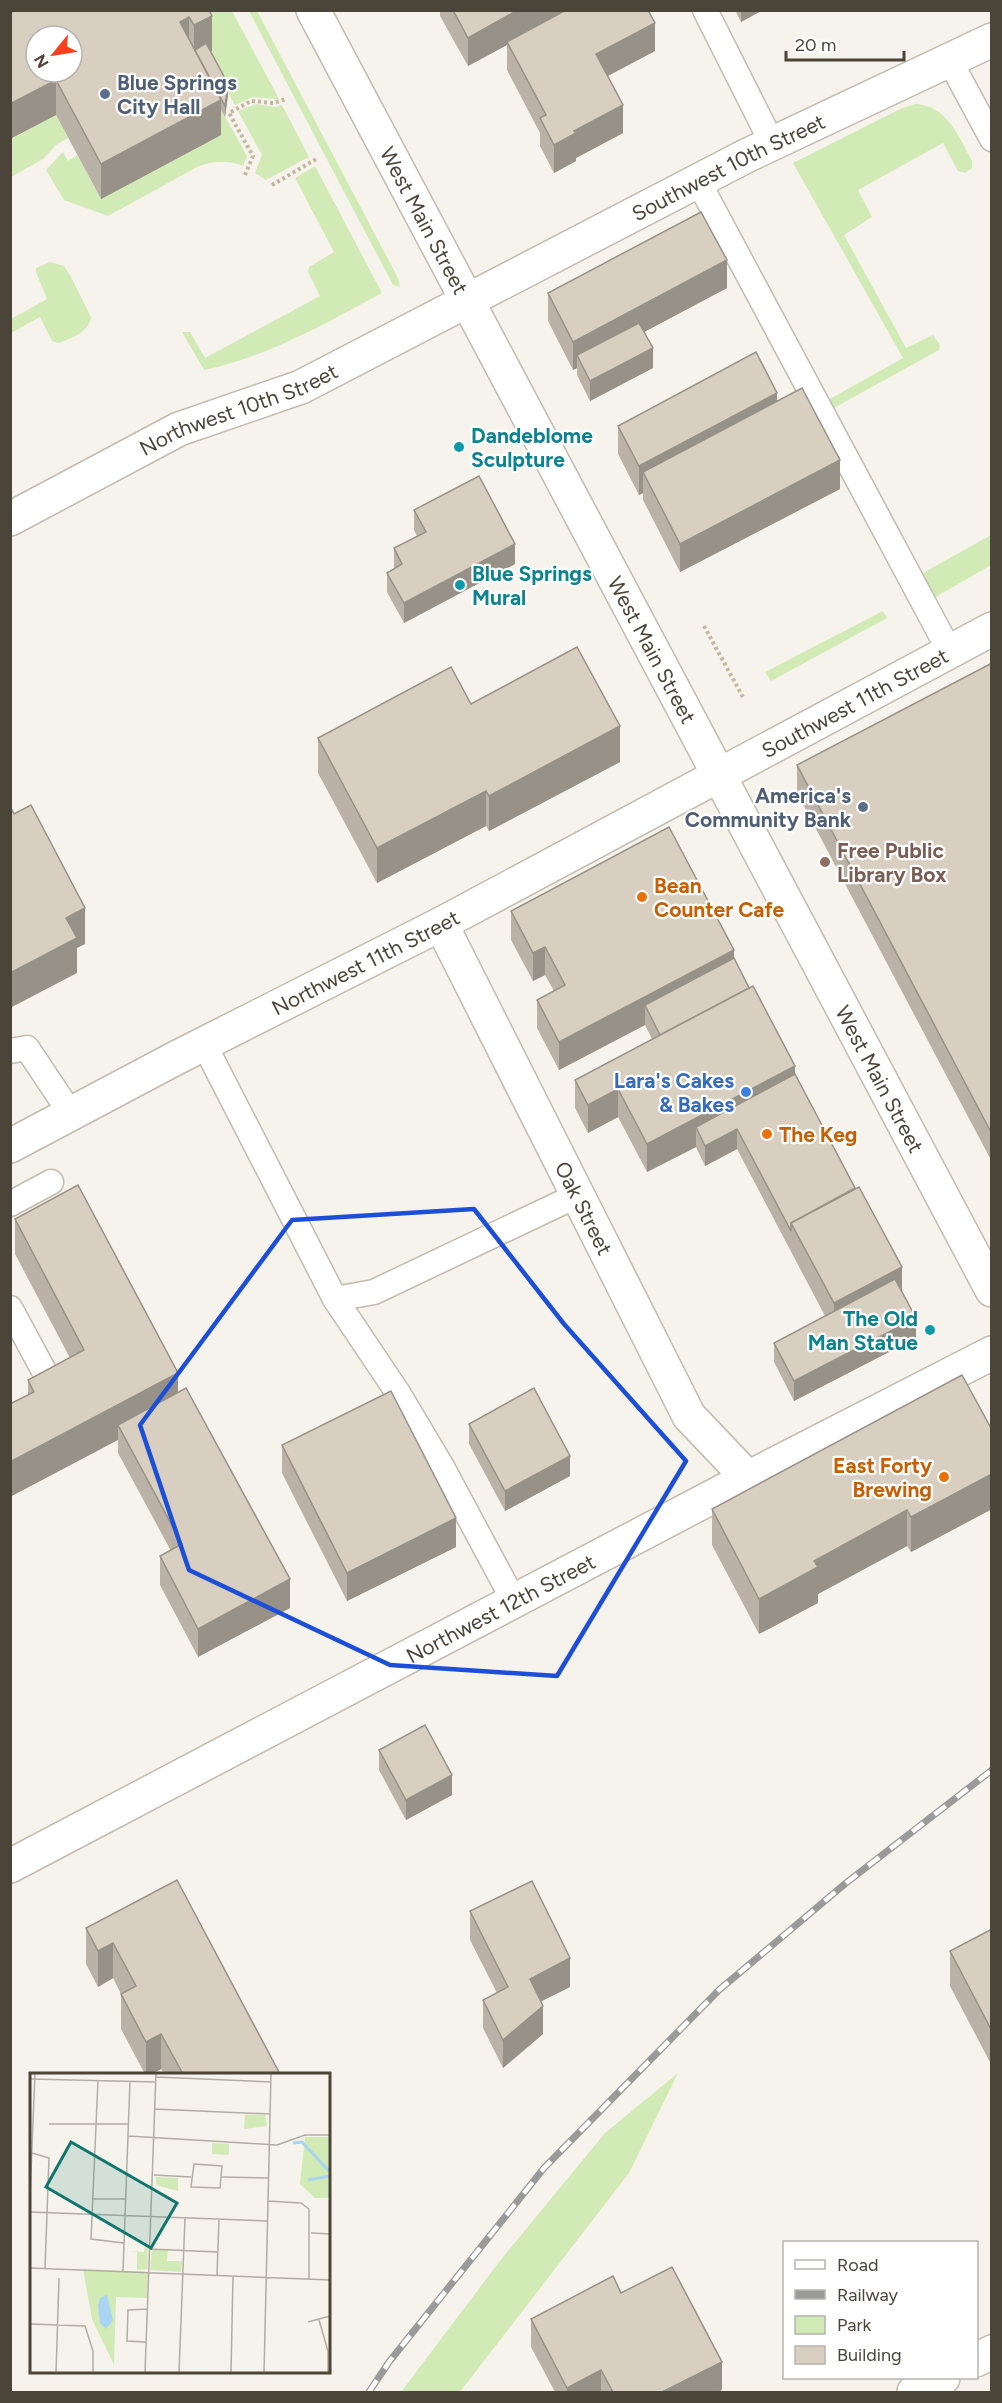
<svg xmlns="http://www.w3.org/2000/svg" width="1002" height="2403" viewBox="0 0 1002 2403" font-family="Figtree,sans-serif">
	<rect width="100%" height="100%" fill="#f6f3ec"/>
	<g fill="#d2eab5">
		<polygon points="190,11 232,11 279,99 253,97 235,105 206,54 211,51"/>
		<polygon points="249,11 257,11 398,278 400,287 393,285"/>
		<path d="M189,52L247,156L243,166C227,160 215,161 199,166L108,216L64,200L46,170L63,152L68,161L77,155L101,199Z"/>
		<polygon points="256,104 275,107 282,105 309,157 266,180 255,173 262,155 238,111"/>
		<path d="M915,104C947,105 959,137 972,161V168L965,173L958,171L943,143L858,190L872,217L844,235L906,348L933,335L940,345L939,350L832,409L828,401L830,399L903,358L793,163L900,109Z"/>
		<polygon points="56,115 68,138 56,145 43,159 11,177 11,139"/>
		<path d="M315,166L382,293C326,323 268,357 204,370L182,332H190L205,358L320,296L308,272L309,267L334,252L295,178Z"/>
		<path d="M50,262L64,266L70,275L91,317C89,332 71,339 58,343L52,341L40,317L11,333V319L47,299L36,272V268Z"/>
		<polygon points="991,535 991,565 932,599 921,575 923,573"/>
		<polygon points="883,611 887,618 771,681 765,672"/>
		<polygon points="678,2073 629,2173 460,2392 401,2392 499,2262 605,2133"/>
	</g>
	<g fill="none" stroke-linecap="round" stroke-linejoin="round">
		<g stroke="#c2bbae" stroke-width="27">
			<g id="service">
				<polyline points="705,10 772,143"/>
				<polyline points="950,61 992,139"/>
				<polyline points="698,181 950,652"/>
				<polyline points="204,1044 335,1299 374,1292 578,1195"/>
				<polyline points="10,1051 27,1048 71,1114"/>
				<polyline points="10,1204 51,1182"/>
				<polyline points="335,1299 398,1393 442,1467 514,1601"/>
				<polyline points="10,1308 52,1386"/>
			</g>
		</g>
		<g stroke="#c2bbae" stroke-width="36">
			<g id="minor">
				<path id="s1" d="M313,10L992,1290"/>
				<path id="s2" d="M441,924L689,1416L748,1478"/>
				<path id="s3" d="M10,1146L176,1058L441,924L992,629"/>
				<path id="s4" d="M10,1866L748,1478L992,1353"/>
				<polyline points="976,2360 992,2352"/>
				<polyline points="914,2392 943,2378"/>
			</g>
		</g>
		<g stroke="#c2bbae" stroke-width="36">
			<g id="tertiary">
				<path id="s5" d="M10,519L179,429L301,387L746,156L992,40"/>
			</g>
		</g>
		<g stroke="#c4b79f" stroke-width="4" stroke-dasharray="3 3" stroke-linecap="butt">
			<polyline points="245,175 253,156 229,113 251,101 274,103 286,99"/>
			<polyline points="272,185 318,158"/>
			<polyline points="704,626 744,699"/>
		</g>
		<use href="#service" stroke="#fff" stroke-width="24"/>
		<use href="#minor" stroke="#fff" stroke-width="33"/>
		<use href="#tertiary" stroke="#fff" stroke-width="33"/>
		<g stroke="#9a9a9a" stroke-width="7">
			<polyline id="rail" points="369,2392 389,2362 544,2168 719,1990 846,1883 992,1770"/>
		</g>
		<use href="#rail" stroke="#fff" stroke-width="4.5" stroke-dasharray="14" stroke-linecap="butt"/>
	</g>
	<g fill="#bab2a6">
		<polygon points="209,10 212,51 211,51 228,95 225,117 221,110 221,135 101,199 56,115 10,139 10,13"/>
		<polygon points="440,10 648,10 655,51 608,76 623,133 576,158 576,161 554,173 540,146 540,133 507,70 507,45 468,66 440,16"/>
		<polygon points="735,10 763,10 741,22"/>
		<polygon points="727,288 644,332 653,368 590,401 577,375 577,368 573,370 548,321 548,293"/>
		<polygon points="777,401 840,489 680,572 643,500 643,493 639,495 618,454 618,426"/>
		<polygon points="414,510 515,564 404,623 387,592 387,573 394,569 394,548 417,536 414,530"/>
		<polygon points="992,663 992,1162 797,793 797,765"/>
		<polygon points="471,704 620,762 489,831 486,826 377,883 318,773 318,738"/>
		<polygon points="511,911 734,958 795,1074 902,1292 916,1338 794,1401 774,1362 774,1343 825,1316 737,1149 705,1166 696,1147 647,1172 618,1117 588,1133 575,1108 575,1080 652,1039 645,1025 559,1070 537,1028 537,1000 554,991 545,975 533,981 511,940"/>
		<polygon points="15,1219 178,1392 290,1608 198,1657 160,1585 160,1556 171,1551 118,1453 118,1440 28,1395 28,1380 70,1358 15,1254"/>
		<polygon points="469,1424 570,1476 505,1511 469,1444"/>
		<polygon points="992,1430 992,1509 911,1552 907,1546 818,1594 818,1603 759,1634 712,1545 712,1509"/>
		<polygon points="282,1445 456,1547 347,1601 282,1473"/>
		<polygon points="379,1750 452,1795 406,1820 379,1770"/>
		<polygon points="177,1880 280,2074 164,2074 161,2069 152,2074 145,2074 121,2029 121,1994 113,1978 98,1987 86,1964 86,1928"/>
		<polygon points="470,1911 570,1987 541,2001 543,2034 503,2068 483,2028 483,2000 497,1993 470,1940"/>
		<polygon points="992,1929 992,2066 950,1986 950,1951"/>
		<polygon points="621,2293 722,2390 716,2392 555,2392 531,2347 531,2319"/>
	</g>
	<g fill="#979187">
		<polygon points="518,10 570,10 507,42 507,45 468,66 468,38"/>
		<polygon points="741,10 763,10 741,22"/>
		<polygon points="212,16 212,51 194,60 194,25"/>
		<polygon points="189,17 189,52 180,22"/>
		<polygon points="655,23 655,51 596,82 596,54"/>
		<polygon points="56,80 56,115 10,139 10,104"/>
		<polygon points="228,84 228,95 225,117 225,106"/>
		<polygon points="221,100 221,135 101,199 101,164"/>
		<polygon points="623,105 623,133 576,158 576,161 554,173 554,145 574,131"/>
		<polygon points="727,260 727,288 582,365 577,355 577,368 573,370 573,342"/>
		<polygon points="653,348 653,368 590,401 590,381"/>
		<polygon points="777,393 777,422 643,472 643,493 639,495 639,466"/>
		<polygon points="840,460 840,489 680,572 680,544"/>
		<polygon points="515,544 515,564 404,623 404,603"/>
		<polygon points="620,726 620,762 489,831 489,796"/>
		<polygon points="486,791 486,826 377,883 377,848"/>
		<polygon points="85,908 85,944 77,948 77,973 10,1008 10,973 66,918"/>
		<polygon points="545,947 545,975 533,981 533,953"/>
		<polygon points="734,950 734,978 645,1005 645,1025 559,1070 559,1042"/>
		<polygon points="795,1066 795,1094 696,1127 696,1147 647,1172 647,1144"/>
		<polygon points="618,1089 618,1117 588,1133 588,1105"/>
		<polygon points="737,1129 737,1149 705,1166 705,1146"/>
		<polygon points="902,1267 902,1296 834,1331 834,1303"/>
		<polygon points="916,1318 916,1338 794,1401 794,1381"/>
		<polygon points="178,1373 178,1409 118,1425 118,1440 10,1497 10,1462"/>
		<polygon points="570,1456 570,1476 505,1511 505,1491"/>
		<polygon points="992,1474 992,1509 911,1552 911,1517"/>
		<polygon points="907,1510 907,1546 818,1594 818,1603 759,1634 759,1599 814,1561"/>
		<polygon points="456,1518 456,1547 347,1601 347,1573"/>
		<polygon points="290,1579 290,1608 198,1657 198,1629"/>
		<polygon points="452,1775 452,1795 406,1820 406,1800"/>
		<polygon points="113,1943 113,1978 98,1987 98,1951"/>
		<polygon points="570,1958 570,1987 530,2007 530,1979"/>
		<polygon points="543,2006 543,2034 503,2068 503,2040"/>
		<polygon points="161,2034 161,2069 152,2074 146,2074 146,2042"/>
		<polygon points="722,2362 722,2390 716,2392 662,2392"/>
		<polygon points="601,2370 601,2392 567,2392 567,2388"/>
	</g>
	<g fill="#d8cfc1" stroke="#979187" stroke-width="1.5" fill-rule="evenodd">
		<path d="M15,10H209L212,16L194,25L189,17L180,22L221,100L101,164L56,80L10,104V13ZM36,36H72V72H36Z"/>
		<polygon points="453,10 518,10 468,38"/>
		<polygon points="566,10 648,10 655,23 596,54 623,105 574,131 576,133 554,145 540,118 546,115 507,42"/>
		<polygon points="206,43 228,84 225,106 195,50"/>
		<polygon points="701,212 727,260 573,342 548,293"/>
		<polygon points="639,323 653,348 590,381 577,355"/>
		<polygon points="756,352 777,393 639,466 618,426"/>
		<polygon points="802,388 840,460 680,544 643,472"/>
		<polygon points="479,476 515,544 404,603 387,573 402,564 394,548 426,532 414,510"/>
		<polygon points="577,647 620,726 489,796 486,791 377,848 318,738 451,667 471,704"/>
		<polygon points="992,663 992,1134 797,765"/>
		<polygon points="31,805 85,908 66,918 77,938 10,973 10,806 14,814"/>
		<polygon points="669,827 734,950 559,1042 537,1000 565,985 545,947 533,953 511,911"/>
		<polygon points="734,958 749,988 660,1035 645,1005"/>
		<polygon points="753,986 795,1066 647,1144 618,1089 588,1105 575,1080"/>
		<polygon points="795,1074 855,1188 791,1223 791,1231 737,1129 705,1146 696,1127"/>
		<polygon points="78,1185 178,1373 10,1462 10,1404 34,1392 28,1380 84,1350 15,1219"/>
		<polygon points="859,1187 902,1267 834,1303 791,1223"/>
		<polygon points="895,1279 916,1318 794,1381 774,1343"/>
		<polygon points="962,1375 992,1430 992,1474 911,1517 907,1510 814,1561 818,1567 759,1599 712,1509"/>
		<polygon points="186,1388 290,1579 198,1629 160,1556 182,1544 118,1425"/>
		<polygon points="534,1388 570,1456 505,1491 469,1424"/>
		<polygon points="391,1391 456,1518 347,1573 282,1445"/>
		<polygon points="425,1725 452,1775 406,1800 379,1750"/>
		<polygon points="177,1880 280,2074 181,2074 183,2074 161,2034 146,2042 121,1994 136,1986 113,1943 98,1951 86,1928"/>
		<polygon points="532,1881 570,1958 530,1979 543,2006 503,2040 483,2000 508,1987 470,1911"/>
		<polygon points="992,1929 992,2031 950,1951"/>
		<polygon points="672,2267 722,2362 662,2392 613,2392 601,2370 567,2388 531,2319 613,2276 621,2293"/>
	</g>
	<path fill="none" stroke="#1d4ed8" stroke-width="4.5" stroke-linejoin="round" d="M474,1209L564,1324L686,1461L557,1676L390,1665L189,1570L140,1425L292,1220Z"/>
	<g fill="#5c6f8a" stroke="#fff" stroke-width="2">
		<circle cx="105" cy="94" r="6"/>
		<circle cx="863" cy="807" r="6"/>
	</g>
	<g fill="#0f9aa8" stroke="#fff" stroke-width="2">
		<circle cx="459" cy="447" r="6"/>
		<circle cx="460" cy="585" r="6"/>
		<circle cx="930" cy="1330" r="6"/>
	</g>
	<circle fill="#8d6e63" stroke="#fff" stroke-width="2" cx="825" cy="862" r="6"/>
	<g fill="#e8710a" stroke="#fff" stroke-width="2">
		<circle cx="642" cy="897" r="6"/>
		<circle cx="767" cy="1134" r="6"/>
		<circle cx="944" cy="1477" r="6"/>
	</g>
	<circle fill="#3f7fe0" stroke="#fff" stroke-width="2" cx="746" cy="1092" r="6"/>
	<g text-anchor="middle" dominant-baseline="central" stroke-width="4.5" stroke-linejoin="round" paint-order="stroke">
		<g font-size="21" font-weight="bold" fill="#4e5e75" stroke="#fff" text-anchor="start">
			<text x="117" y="82">Blue Springs<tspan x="117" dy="24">City Hall</tspan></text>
			<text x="851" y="795" text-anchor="end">America's<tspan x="851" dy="24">Community Bank</tspan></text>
		</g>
		<g font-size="21" fill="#4b4439" stroke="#fff">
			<text stroke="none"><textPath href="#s5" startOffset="801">Southwest 10th Street</textPath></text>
			<text stroke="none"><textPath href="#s1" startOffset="238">West Main Street</textPath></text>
			<text stroke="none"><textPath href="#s5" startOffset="254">Northwest 10th Street</textPath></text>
			<text stroke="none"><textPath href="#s1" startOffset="724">West Main Street</textPath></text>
			<text stroke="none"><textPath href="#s3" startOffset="954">Southwest 11th Street</textPath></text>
			<text stroke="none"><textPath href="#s3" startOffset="400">Northwest 11th Street</textPath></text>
			<text stroke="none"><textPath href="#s1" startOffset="1210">West Main Street</textPath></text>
			<text stroke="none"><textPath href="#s2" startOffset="318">Oak Street</textPath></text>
			<text stroke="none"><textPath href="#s4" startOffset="554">Northwest 12th Street</textPath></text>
		</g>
		<g font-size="21" font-weight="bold" fill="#0d838f" stroke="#fff" text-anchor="start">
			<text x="471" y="435">Dandeblome<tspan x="471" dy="24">Sculpture</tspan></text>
			<text x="472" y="573">Blue Springs<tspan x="472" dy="24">Mural</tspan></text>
			<text x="918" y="1318" text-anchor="end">The Old<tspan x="918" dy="24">Man Statue</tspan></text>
		</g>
		<g font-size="21" font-weight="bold" fill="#785e54" stroke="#fff" text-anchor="start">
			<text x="837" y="850">Free Public<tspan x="837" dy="24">Library Box</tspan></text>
		</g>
		<g font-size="21" font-weight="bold" fill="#c56008" stroke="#fff" text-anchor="start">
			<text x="654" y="885">Bean<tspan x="654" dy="24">Counter Cafe</tspan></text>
			<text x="779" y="1134">The Keg</text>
			<text x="932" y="1465" text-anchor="end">East Forty<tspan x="932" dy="24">Brewing</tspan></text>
		</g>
		<g font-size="21" font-weight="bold" fill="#366cbe" stroke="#fff" text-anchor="end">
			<text x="734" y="1080">Lara's Cakes<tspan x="734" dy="24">&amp; Bakes</tspan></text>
		</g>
	</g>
	<g transform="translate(30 2073)">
		<rect width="300" height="300" fill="#f6f3ec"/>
		<path d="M215,42H235L237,53L214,56ZM275,64H300V125H285L270,111ZM182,70L199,71V82L182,81ZM126,104L148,105V118L126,112ZM115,172H118L117,196L107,197V179L97,178H96L114,179ZM122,176L138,177L137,188H152L151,199L120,197ZM53,196L118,199L117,225L86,224L84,292L62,246Z" fill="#d2eab5"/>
		<path d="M77,222L83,247L76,256L70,250L68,233L70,225Z" fill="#a9d4f2"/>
		<path fill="none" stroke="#a9d4f2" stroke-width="3" d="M263,70L272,69L299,98M278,107L300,103"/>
		<path fill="none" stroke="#b2ada4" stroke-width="1.5" d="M126,4L241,9M0,6L126,9M68,7L61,166L94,170M124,36L240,41M19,51H98M98,63L247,72L275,62H300M2,80L19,85L15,195M164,91L192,93L190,115L161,114ZM124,102L161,104M192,104L239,105M0,123L5,0M63,126H95M238,128L271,130L279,136V206M0,139L238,148M281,160L300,161M120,176L188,179M0,195L300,207M93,198L100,8M187,202L189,146M289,247L298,278V300M278,249L300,243M0,251L55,253L63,278V300M116,269L97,268L98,237L117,236M26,300L29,205M115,300L126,0M149,300L155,145M201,300L203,203M234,300L241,0"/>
		<path fill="#0f766e" fill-opacity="0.15" stroke="#0f766e" stroke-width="3" d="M41,69L147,130L121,175L16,114Z"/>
		<rect width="300" height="300" fill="none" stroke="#4b4439" stroke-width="3"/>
	</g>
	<rect width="1002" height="2403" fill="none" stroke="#4b4439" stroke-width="24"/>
	<rect x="783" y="2241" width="195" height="138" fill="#ffffff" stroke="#b7b4b0" stroke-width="1.5"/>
	<rect x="795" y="2260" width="30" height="9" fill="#ffffff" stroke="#b7b4b0" stroke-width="1.5"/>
	<text x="837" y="2271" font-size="18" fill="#4b4439">Road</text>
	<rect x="795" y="2290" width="30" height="9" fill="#9a9a9a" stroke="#b7b4b0" stroke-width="1.5"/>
	<text x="837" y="2301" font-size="18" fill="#4b4439">Railway</text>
	<rect x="795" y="2316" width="30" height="18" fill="#d2eab5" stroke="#b7b4b0" stroke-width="1.5"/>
	<text x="837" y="2331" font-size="18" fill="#4b4439">Park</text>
	<rect x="795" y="2346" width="30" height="18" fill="#d8cfc1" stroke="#b7b4b0" stroke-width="1.5"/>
	<text x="837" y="2361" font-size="18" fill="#4b4439">Building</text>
	<g transform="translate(54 54) rotate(240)"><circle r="28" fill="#ffffff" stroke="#b7b4b0" stroke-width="1.5"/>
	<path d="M0-4.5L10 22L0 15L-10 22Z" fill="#fc3f1d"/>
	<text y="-9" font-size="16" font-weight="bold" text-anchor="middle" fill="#4b4439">N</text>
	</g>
	<path d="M786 51v9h118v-9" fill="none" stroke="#4b4439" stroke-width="3"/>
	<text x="795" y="51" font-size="18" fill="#4b4439" stroke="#ffffff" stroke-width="4.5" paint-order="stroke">20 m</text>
</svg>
